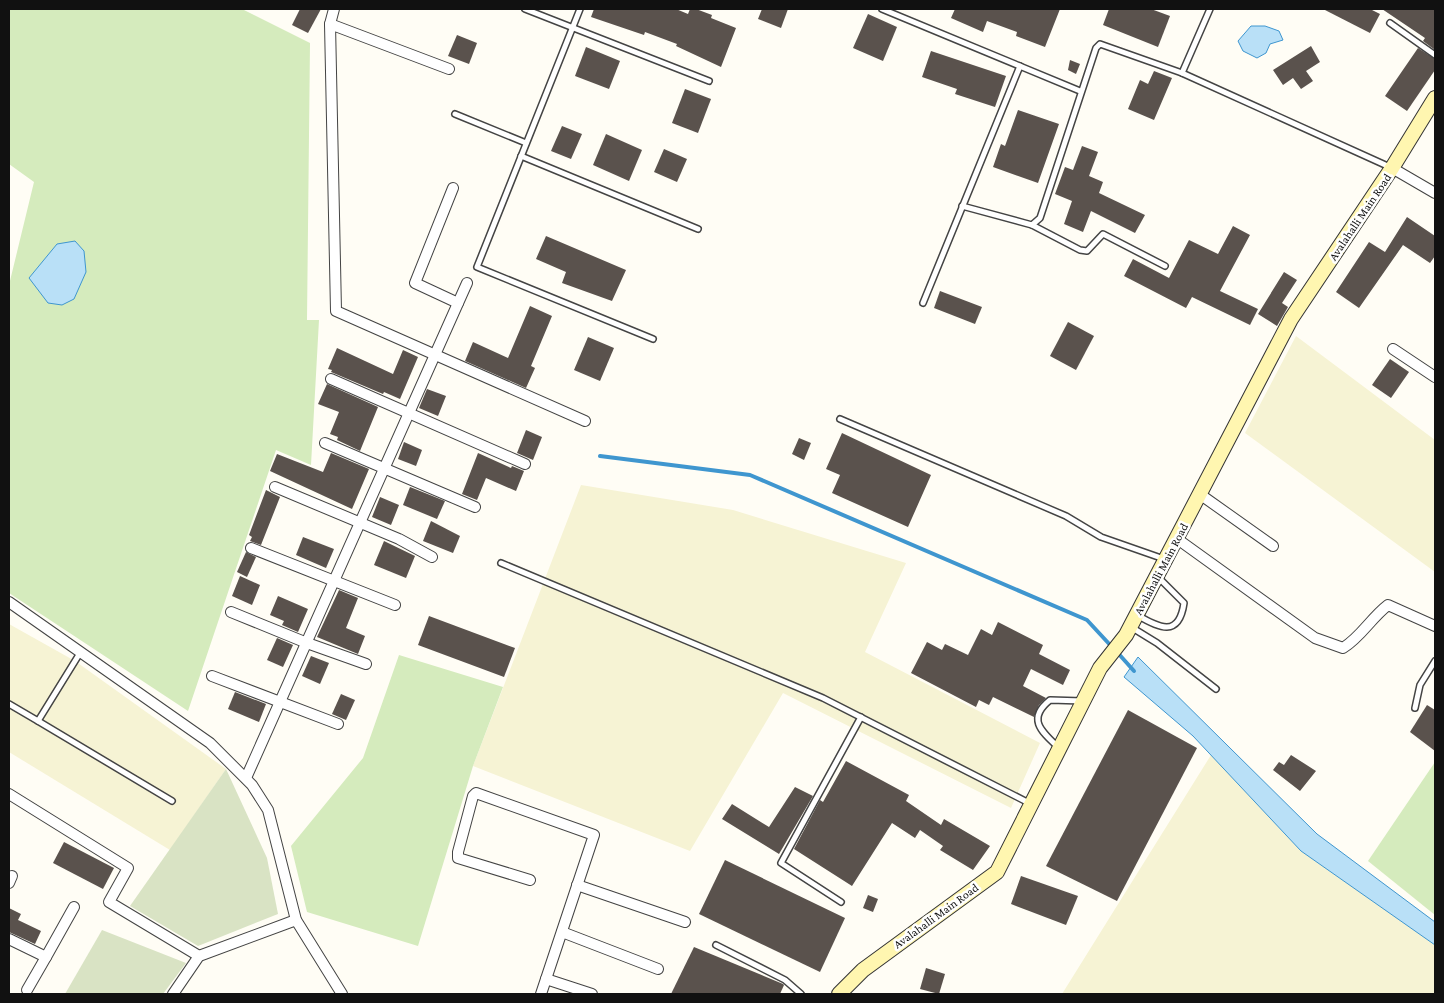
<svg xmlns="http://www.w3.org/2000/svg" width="1444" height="1003" viewBox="0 0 1444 1003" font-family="'Crimson Pro',serif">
	<rect width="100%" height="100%" fill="#fffdf5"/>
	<g fill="#f6f3d4">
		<polygon points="1296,336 1435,440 1435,572 1245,433"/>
		<polygon points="581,485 733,510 906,563 865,652 1040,743 1011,808 783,693 690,851 473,766"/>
		<polygon points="9,624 75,661 226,769 170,850 9,752"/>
		<polygon points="1211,755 1301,851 1435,945 1435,994 1062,994"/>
	</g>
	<g fill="#d5ebbd">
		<polygon points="9,9 242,9 310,43 307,320 319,320 311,465 276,450 188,711 9,593 9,285 34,182 9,164"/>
		<polygon points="399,655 503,687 473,766 418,946 307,912 291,846 363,758"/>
		<polygon points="1435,762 1435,915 1368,861"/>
	</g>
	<g fill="#d9e3c4">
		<polygon points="226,769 267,858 278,914 198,946 130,906"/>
		<polygon points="102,930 186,963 163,994 65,994"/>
	</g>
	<g fill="#b9e0f7" stroke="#3f96cf">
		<polygon points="1251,26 1265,26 1279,31 1283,40 1270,44 1266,53 1257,58 1243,51 1238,41"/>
		<polygon points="75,241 84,251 86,272 74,299 62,305 48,303 29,278 57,244"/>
		<polygon points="1138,657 1317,834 1435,922 1435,945 1301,851 1193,736 1124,677"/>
	</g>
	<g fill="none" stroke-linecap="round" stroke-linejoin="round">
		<g stroke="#3f96cf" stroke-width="4">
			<polyline points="600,456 750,475 1087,620 1112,647"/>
			<polyline points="1117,652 1134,671"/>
		</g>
	</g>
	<g fill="#5a524d">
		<polygon points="300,9 321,9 308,33 292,25"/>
		<polygon points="594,9 676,9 688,14 690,9 696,9 712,15 711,18 736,28 721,67 676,46 677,44 645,32 644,35 591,17"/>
		<polygon points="762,9 788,9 781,28 758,19"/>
		<polygon points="955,9 1060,9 1045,47 1016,36 1017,32 987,21 983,32 951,18"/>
		<polygon points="1109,9 1151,9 1170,16 1158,47 1103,25"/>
		<polygon points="1323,9 1370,9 1380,14 1370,33"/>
		<polygon points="1382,9 1435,9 1435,50 1423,41 1425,38"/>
		<polygon points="868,14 897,27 883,61 853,48"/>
		<polygon points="457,35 477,43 469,64 448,56"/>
		<polygon points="1311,46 1320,62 1306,71 1313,81 1301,89 1293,78 1283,85 1273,70"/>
		<polygon points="586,47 620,61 609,89 575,76"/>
		<polygon points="1418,48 1435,59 1435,70 1407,111 1385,96"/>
		<polygon points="931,51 1006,76 995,107 955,94 957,89 922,77"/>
		<polygon points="1070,60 1080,64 1076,74 1068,70"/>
		<polygon points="1154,71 1172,78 1154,120 1128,109 1140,80 1148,84"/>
		<polygon points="685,89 711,99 698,133 672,123"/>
		<polygon points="1018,110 1059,124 1038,183 993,167 1001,144 1005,146"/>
		<polygon points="562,126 582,134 571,159 551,151"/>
		<polygon points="606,134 642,150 629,181 593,165"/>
		<polygon points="1082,146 1098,152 1089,176 1103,182 1099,193 1145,215 1135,233 1091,211 1083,232 1064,224 1072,201 1055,194 1065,167 1073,170"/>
		<polygon points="664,149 687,159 677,182 654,172"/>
		<polygon points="1407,217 1435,236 1435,256 1430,263 1403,245 1359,308 1336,292 1369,242 1385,252"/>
		<polygon points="1233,226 1250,235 1220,291 1258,309 1250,325 1192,297 1186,308 1124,276 1133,259 1169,278 1189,240 1218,254"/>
		<polygon points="546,236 626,270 612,301 562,283 566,272 536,259"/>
		<polygon points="1284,272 1297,280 1282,303 1288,307 1277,326 1258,314"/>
		<polygon points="940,291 982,307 975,324 934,308"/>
		<polygon points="530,306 552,316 531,366 535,368 526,388 465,361 473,342 508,358"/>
		<polygon points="1068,322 1094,336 1076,370 1050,356"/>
		<polygon points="588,337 614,348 600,381 574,370"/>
		<polygon points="337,348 393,374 403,350 418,357 400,399 384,392 383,394 331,372 332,370 328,369"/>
		<polygon points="1390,359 1409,372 1391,398 1372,385"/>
		<polygon points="327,384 378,407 360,451 337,440 338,437 330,434 339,412 318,404"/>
		<polygon points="427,389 446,396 438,416 419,408"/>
		<polygon points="526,430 542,437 533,460 517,453"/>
		<polygon points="842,433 931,475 908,527 832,493 840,475 826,469"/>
		<polygon points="799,438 811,443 804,460 792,454"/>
		<polygon points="404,442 422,450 416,466 398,459"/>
		<polygon points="331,453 369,469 352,509 270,471 277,454 323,472"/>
		<polygon points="478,453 511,468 512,466 524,471 516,491 486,478 477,500 462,494"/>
		<polygon points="410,487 445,501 437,519 403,505"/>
		<polygon points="266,490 280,497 261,545 250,541 252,537 249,535"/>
		<polygon points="380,497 399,505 391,525 372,517"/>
		<polygon points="431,521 460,536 453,553 423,541"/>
		<polygon points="303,537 334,549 326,568 296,555"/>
		<polygon points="384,541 415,556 406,578 374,565"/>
		<polygon points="246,552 256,557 247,577 237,572"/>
		<polygon points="240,576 260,585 252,605 232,596"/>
		<polygon points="339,590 358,598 346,628 365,636 358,654 317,637"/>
		<polygon points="278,596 308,609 298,632 282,625 284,621 270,615"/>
		<polygon points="429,616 515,648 504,677 418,645"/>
		<polygon points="998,622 1043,645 1039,654 1070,670 1063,685 1031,669 1023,686 1046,698 1039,705 1034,717 993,697 989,705 979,700 976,707 911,673 927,642 942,650 945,644 968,655 981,629 992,635"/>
		<polygon points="277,638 293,645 283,667 267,660"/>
		<polygon points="311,656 329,663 320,684 302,676"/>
		<polygon points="235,692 266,704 259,722 228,709"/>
		<polygon points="341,694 355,700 346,720 332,714"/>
		<polygon points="1427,705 1435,710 1435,751 1410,732"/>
		<polygon points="1128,710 1197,748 1117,901 1046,866"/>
		<polygon points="1291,755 1316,771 1300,791 1273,770 1279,762 1284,765"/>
		<polygon points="846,761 909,795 906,801 941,825 944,819 990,846 973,870 940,850 943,846 920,830 915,838 892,823 852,886 794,849 820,800 823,802"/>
		<polygon points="795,787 813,796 779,854 722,819 732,804 769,827"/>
		<polygon points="64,842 114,868 103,889 53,863"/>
		<polygon points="725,860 845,918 820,972 699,914"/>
		<polygon points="1021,876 1078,896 1066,925 1011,904"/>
		<polygon points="868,895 878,899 873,912 863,908"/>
		<polygon points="9,908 21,914 18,920 41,931 35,944 9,932"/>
		<polygon points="694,947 783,984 784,985 780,994 671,994"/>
		<polygon points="926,968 945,974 939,994 920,989"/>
	</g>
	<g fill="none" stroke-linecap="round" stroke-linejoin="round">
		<g stroke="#444" stroke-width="8">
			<g id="service">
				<polyline points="525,9 709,81"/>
				<polyline points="580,9 477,267 653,339"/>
				<polyline points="882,9 1080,91"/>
				<polyline points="1390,23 1435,55"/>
				<polyline points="1182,73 1210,9"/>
				<polyline points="455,114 526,143"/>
				<polyline points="521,156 698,229"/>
				<polyline points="962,206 1032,225 1040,218 1096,48 1100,44 1182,73 1392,168"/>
				<polyline points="1032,225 1080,250 1087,251 1103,234 1165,266"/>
				<polyline points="923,303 1020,66"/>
				<polyline points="840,419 1066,516 1101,537 1164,559"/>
				<polyline points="501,563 823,698 1031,804"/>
				<path d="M1137,615C1159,628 1179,638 1184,603L1158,577"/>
				<polyline points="1131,627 1157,643 1216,689"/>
				<polyline points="9,704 38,721 80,653"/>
				<polyline points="1415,708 1420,685 1435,661"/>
				<polyline points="38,721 172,801"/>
				<path d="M1059,748C1042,732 1026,719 1050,700L1083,701"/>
				<polyline points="841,902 781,863 861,717"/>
				<polyline points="716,945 785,980 801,994"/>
			</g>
		</g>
		<g stroke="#444" stroke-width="12">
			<g id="minor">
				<polyline points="330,24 334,9"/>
				<polyline points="449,69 330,24 336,311 585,421"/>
				<polyline points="1392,168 1435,193"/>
				<polyline points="453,188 415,283 458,303"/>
				<polyline points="1393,349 1435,377"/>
				<polyline points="331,379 525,464"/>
				<polyline points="325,443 475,507"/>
				<polyline points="275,487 399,539 432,557"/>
				<polyline points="1201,495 1273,546"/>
				<path d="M1176,538L1315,638L1343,648C1361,637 1371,618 1388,605L1435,626"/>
				<polyline points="251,548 395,605"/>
				<polyline points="9,602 210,743 252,785 268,810 296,920 342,994"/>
				<polyline points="231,612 307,643 366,664"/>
				<polyline points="212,676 338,724"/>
				<polyline points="246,778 467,283"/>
				<polyline points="9,794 128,868 109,902 199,956"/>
				<polyline points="530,880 458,858 458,852 473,796 476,793 594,835 541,994"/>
				<polyline points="9,883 12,876"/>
				<polyline points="577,885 685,922"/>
				<polyline points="562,932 658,969"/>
				<polyline points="9,939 46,957 27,990"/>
				<polyline points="46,957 74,907"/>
				<polyline points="546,979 592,994"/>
				<polyline points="173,994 199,956 296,920"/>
			</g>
		</g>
		<g stroke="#333" stroke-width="16">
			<polyline id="secondary" points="839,994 863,970 997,872 1100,668 1126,635 1291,319 1392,168 1435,98"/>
		</g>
		<use href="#service" stroke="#fff" stroke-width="5"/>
		<use href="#minor" stroke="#fff" stroke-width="10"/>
		<use href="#secondary" stroke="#fff6b0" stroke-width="14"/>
	</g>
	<g text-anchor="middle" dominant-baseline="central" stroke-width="5" stroke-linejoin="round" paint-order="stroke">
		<g font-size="12" fill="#111" stroke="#fff">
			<text transform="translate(1360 217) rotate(-56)">Avalahalli Main Road</text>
			<text transform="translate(1161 569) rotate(-62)">Avalahalli Main Road</text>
			<text transform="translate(936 916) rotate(-36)">Avalahalli Main Road</text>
		</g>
	</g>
	<rect width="1444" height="1003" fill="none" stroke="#111111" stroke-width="20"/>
</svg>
